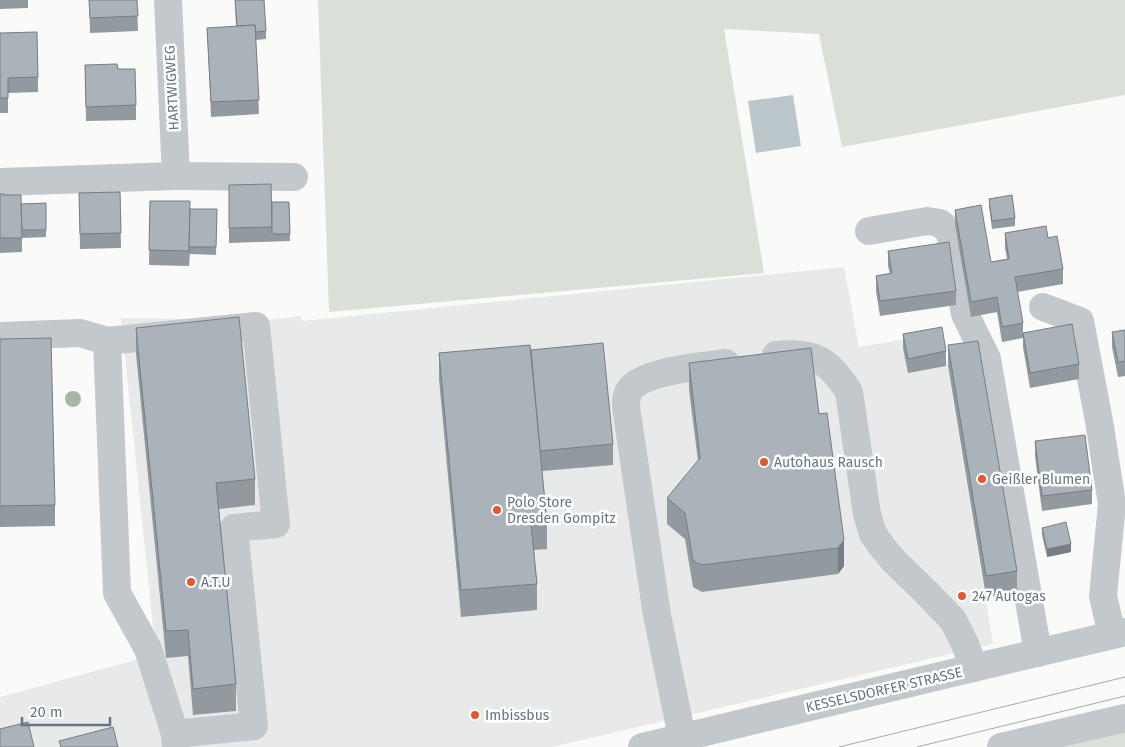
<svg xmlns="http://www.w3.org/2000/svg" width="1125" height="747" viewBox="0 0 1125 747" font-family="'Fira Sans',sans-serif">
	<rect width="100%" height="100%" fill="#fafaf8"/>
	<polygon fill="#e8e9e9" points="844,267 859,347 942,333 993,644 552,747 0,747 0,697 139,659 156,656 121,318 265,320 301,316 302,321"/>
	<g fill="#dadfd7">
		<polygon points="318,0 1125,0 1125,95 842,147 819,34 724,29 764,273 329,312"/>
		<polygon points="1125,727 1125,747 1043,747"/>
	</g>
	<polygon fill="#bbc7cb" points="793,95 801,146 756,153 748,101"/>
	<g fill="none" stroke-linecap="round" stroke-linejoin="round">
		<g stroke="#c3c8cc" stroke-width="28">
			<polyline points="176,176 294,177"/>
			<polyline points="0,182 176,176 168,0"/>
			<polyline points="869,231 927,221 940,223 950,232 965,314 987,359 1038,653"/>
			<polyline points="1043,307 1080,321 1099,421 1112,504 1103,596 1112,635"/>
			<polyline points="0,336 80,333 107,341 117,593 148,649 175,734 176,747"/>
			<polyline points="107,341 256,326 276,524 234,528 254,726 175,734"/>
			<path d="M776,355C814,351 829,360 849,392L867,514L873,534L883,548L894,561L926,592L953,620L965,644L974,668"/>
			<path d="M682,737L657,615L626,407C626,400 626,394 631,388C646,371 702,366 726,363"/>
			<polyline points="642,747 1125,632"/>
			<polyline points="1001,747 1125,718"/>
		</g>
		<g stroke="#a2aab0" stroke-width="1">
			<polyline points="839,747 1125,677"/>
			<polyline points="917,747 1125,696"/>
		</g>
	</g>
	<circle fill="#aab4a7" cx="73" cy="399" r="8"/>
	<g fill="#929a9f">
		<polygon points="0,0 28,0 28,8 0,9"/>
		<polygon points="89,0 137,0 138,31 90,33"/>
		<polygon points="235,0 266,31 266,39 256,40 259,114 211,117 207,28 236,26"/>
		<polygon points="0,33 38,77 38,92 8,93 8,113 0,113"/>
		<polygon points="85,65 118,69 136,105 136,120 86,121"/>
		<polygon points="229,185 272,202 289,202 290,241 229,243"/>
		<polygon points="120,192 121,248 80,249 79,193"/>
		<polygon points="0,194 4,195 21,204 46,203 46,237 22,238 22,252 0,253"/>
		<polygon points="989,199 1015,218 1015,226 992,229 989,206"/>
		<polygon points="150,201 190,209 217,209 216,255 190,254 189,266 149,265"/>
		<polygon points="955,210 991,262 1007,259 1005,248 1005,233 1048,238 1063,269 1063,284 1017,292 1023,323 1023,338 1002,342 997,312 971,317 955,225"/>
		<polygon points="888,251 956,291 956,305 880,316 876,291 876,276 890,274 888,266"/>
		<polygon points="136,328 255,479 255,505 219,509 236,684 236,711 193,715 188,656 166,658 136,354"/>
		<polygon points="1125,330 1125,376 1118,377 1112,347 1112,332"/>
		<polygon points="1023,333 1079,364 1079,379 1030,388 1023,347"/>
		<polygon points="903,334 946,351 946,366 908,373 903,348"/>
		<polygon points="0,339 55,505 55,526 0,527"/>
		<polygon points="948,345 1017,571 1017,592 986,597 948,366"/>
		<polygon points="531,350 613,444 613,465 542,471 547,523 547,549 534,550 537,584 537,610 461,617 439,379 439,353"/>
		<polygon points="689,363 819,414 844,566 838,574 702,592 693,587 685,539 667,524 667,498 698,461 689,390"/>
		<polygon points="1035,441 1092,490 1092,504 1042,511 1035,456"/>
		<polygon points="1042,528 1071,552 1047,557 1042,535"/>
	</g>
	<g fill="#777d82">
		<polygon points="844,540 844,566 838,574 838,548"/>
		<polygon points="1071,544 1071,552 1047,557 1047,549"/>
	</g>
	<g fill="#aab3b9" stroke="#777d82">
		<polygon points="89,0 137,0 138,16 90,18"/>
		<polygon points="235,0 264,0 266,31 256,32 255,25 237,26"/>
		<polygon points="255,25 259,100 211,102 207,28"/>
		<polygon points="37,32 38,77 8,78 8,98 0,98 0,33"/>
		<polygon points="117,64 118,69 135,69 136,105 86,107 85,65"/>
		<polygon points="271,184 272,227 229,228 229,185"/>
		<polygon points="120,192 121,233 80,234 79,193"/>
		<polygon points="0,194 4,194 4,195 21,195 22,238 0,238"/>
		<polygon points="1012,195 1015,218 992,221 989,199"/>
		<polygon points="150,201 190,201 189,251 149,250"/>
		<polygon points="272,202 289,202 290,234 272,234"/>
		<polygon points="46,203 46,230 22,230 21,204"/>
		<polygon points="981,205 991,262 1009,259 1005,233 1046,226 1048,238 1057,236 1063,269 1015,277 1023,323 1002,327 997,297 971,302 955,210"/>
		<polygon points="190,209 217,209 216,247 189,247"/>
		<polygon points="949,242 956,291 880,301 876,276 892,273 888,251"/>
		<polygon points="239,317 255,479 216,483 236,684 193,689 188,630 166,631 136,328"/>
		<polygon points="1072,324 1079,364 1030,373 1023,333"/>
		<polygon points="942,327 946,351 908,359 903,334"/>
		<polygon points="1125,330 1125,361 1118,362 1112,332"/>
		<polygon points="51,338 55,505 0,506 0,339"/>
		<polygon points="978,341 1017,571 986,576 948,345"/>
		<polygon points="603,343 613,444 540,451 531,350"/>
		<polygon points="530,345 547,523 531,524 537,584 461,590 439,353"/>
		<polygon points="811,348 819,414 827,413 844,540 838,548 702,565 693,561 685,513 667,498 700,458 689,363"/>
		<polygon points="1085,435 1092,490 1042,496 1035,441"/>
		<polygon points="1066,522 1071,544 1047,549 1042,528"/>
		<polygon points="28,722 34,747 0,747 0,729"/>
		<polygon points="113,727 118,747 61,747 59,741"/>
	</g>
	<g fill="#e4572e" stroke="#fff" stroke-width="2">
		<circle cx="764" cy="462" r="5"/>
		<circle cx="982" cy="479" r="5"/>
		<circle cx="497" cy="510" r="5"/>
		<circle cx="191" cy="582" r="5"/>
		<circle cx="962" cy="596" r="5"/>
		<circle cx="475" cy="715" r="5"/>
	</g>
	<g text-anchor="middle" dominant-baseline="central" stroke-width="5" stroke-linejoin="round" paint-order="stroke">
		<g font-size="14" fill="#657683" stroke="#fff">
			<text transform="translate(172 88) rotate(-93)">HARTWIGWEG</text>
			<text transform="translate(884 690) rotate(-13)">KESSELSDORFER STRASSE</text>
		</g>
		<g font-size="14" fill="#657683" stroke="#fff" text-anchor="start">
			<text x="774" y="462">Autohaus Rausch</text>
			<text x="992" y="479">Geißler Blumen</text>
			<text x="507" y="502">Polo Store<tspan x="507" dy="16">Dresden Gompitz</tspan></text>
			<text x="201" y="582">A.T.U</text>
			<text x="972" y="596">247 Autogas</text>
			<text x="485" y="715">Imbissbus</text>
		</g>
	</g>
	<path d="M22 717v8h88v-8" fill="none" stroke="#657683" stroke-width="2.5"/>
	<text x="30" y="717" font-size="15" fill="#657683" stroke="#ffffff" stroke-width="4" paint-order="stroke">20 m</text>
</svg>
